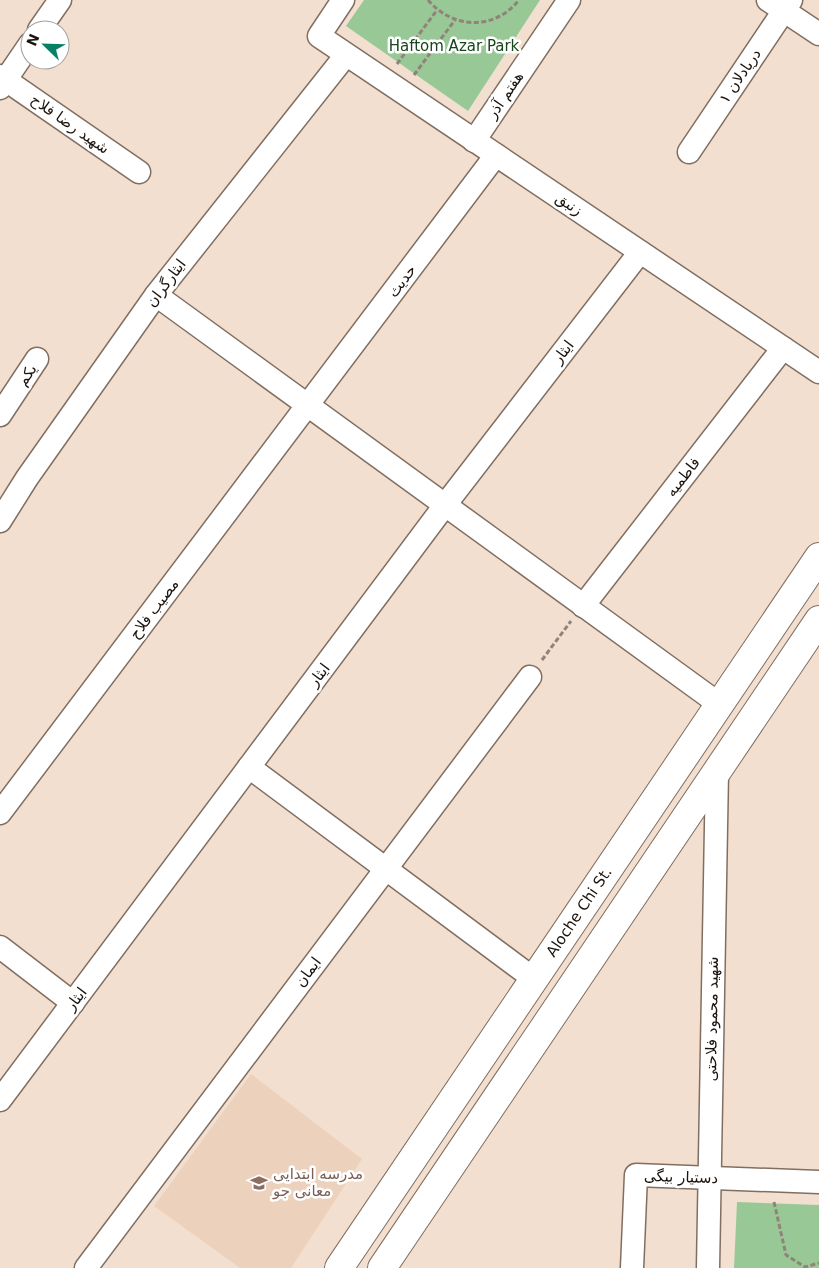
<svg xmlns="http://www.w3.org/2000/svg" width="819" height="1268" viewBox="0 0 819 1268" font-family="'DejaVu Sans',Vazirmatn,sans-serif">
	<rect width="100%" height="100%" fill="#f3dfd0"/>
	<polygon fill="#ecd2bd" points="251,1074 362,1159 291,1268 240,1268 154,1206"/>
	<g fill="#97c896">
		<polygon points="364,0 540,0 468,111 346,26"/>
		<polygon points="737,1202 819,1205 819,1268 734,1268"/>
	</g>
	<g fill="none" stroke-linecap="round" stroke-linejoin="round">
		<g stroke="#806f61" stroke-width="25">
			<g id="street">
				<polyline points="343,0 319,36 819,372"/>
				<polyline points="768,0 819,34"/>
				<polyline points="39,30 60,0"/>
				<polyline points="0,76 139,172"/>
				<polyline points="0,88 30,44"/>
				<polyline points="474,141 569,0"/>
				<polyline points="689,152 791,0"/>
				<polyline points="156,295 719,704"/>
				<polyline points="0,415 37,359"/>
				<polyline points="0,521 27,478 156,295 346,55"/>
				<polyline points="583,606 783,348"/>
				<polyline points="249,767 534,979"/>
				<polyline points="0,813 496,155"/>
				<polyline points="0,947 73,1003"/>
				<polyline points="0,1100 445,505 640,252"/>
				<polyline points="86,1268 530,677"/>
				<polyline points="632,1268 636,1175 819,1182"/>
				<polyline points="708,1268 717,771"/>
			</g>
		</g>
		<g stroke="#806f61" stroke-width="30">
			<g id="secondary">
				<polyline points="339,1268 819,557"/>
				<polyline points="382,1268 819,620"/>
			</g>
		</g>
		<g stroke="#918379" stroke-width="3" stroke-dasharray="5 2.5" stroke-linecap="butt">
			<path d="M428,0C453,29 494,31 519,0"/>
			<polyline points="397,64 437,10"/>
			<polyline points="414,75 455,20"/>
			<polyline points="542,660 571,621"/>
			<polyline points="774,1202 786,1255 805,1267 819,1263"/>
		</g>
		<use href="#street" stroke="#fff" stroke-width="22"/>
		<use href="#secondary" stroke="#fff" stroke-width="28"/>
	</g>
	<defs>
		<g id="school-bare" transform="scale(1.35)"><path d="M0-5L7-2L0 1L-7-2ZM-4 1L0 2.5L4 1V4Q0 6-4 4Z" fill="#8d6e63" stroke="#fff" stroke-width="2.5" paint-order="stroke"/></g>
	</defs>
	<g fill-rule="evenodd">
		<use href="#school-bare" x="259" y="1183"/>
	</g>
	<g text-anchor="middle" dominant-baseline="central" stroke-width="5" stroke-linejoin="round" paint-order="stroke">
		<g font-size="15" fill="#164619" stroke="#fff">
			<text x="454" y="46">Haftom Azar Park</text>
		</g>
		<g font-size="15" fill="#1a130e" stroke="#fff">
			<text transform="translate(740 76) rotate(-56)">دریادلان ۱</text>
			<text transform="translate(505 95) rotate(-56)">هفتم آذر</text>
			<text transform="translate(70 124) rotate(35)">شهید رضا فلاح</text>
			<text transform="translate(569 204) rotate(34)">زنبق</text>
			<text transform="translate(402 281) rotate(-53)">حدیث</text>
			<text transform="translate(166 283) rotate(-53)">ایثارگران</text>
			<text transform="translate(563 352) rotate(-53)">ایثار</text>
			<text transform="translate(27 375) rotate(-56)">یکم</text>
			<text transform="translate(683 477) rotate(-52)">فاطمیه</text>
			<text transform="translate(154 609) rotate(-53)">مصیب فلاح</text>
			<text transform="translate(319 675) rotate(-53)">ایثار</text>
			<text transform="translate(579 912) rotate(-56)">Aloche Chi St.</text>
			<text transform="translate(308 972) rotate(-53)">ایمان</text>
			<text transform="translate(76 999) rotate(-53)">ایثار</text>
			<text transform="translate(712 1019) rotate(-89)">شهید محمود فلاحتی</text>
			<text transform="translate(681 1177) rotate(2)">دستیار بیگی</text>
		</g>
		<g font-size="15" fill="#785e54" stroke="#fff" text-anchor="start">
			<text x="273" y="1174">مدرسه ابتدایی<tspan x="273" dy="17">معانی جو</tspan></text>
		</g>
	</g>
	<g transform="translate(45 45) rotate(293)"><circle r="24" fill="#ffffff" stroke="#a3a19f"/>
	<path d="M0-4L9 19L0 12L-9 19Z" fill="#048263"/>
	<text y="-8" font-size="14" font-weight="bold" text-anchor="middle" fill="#1a130e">N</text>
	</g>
</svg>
